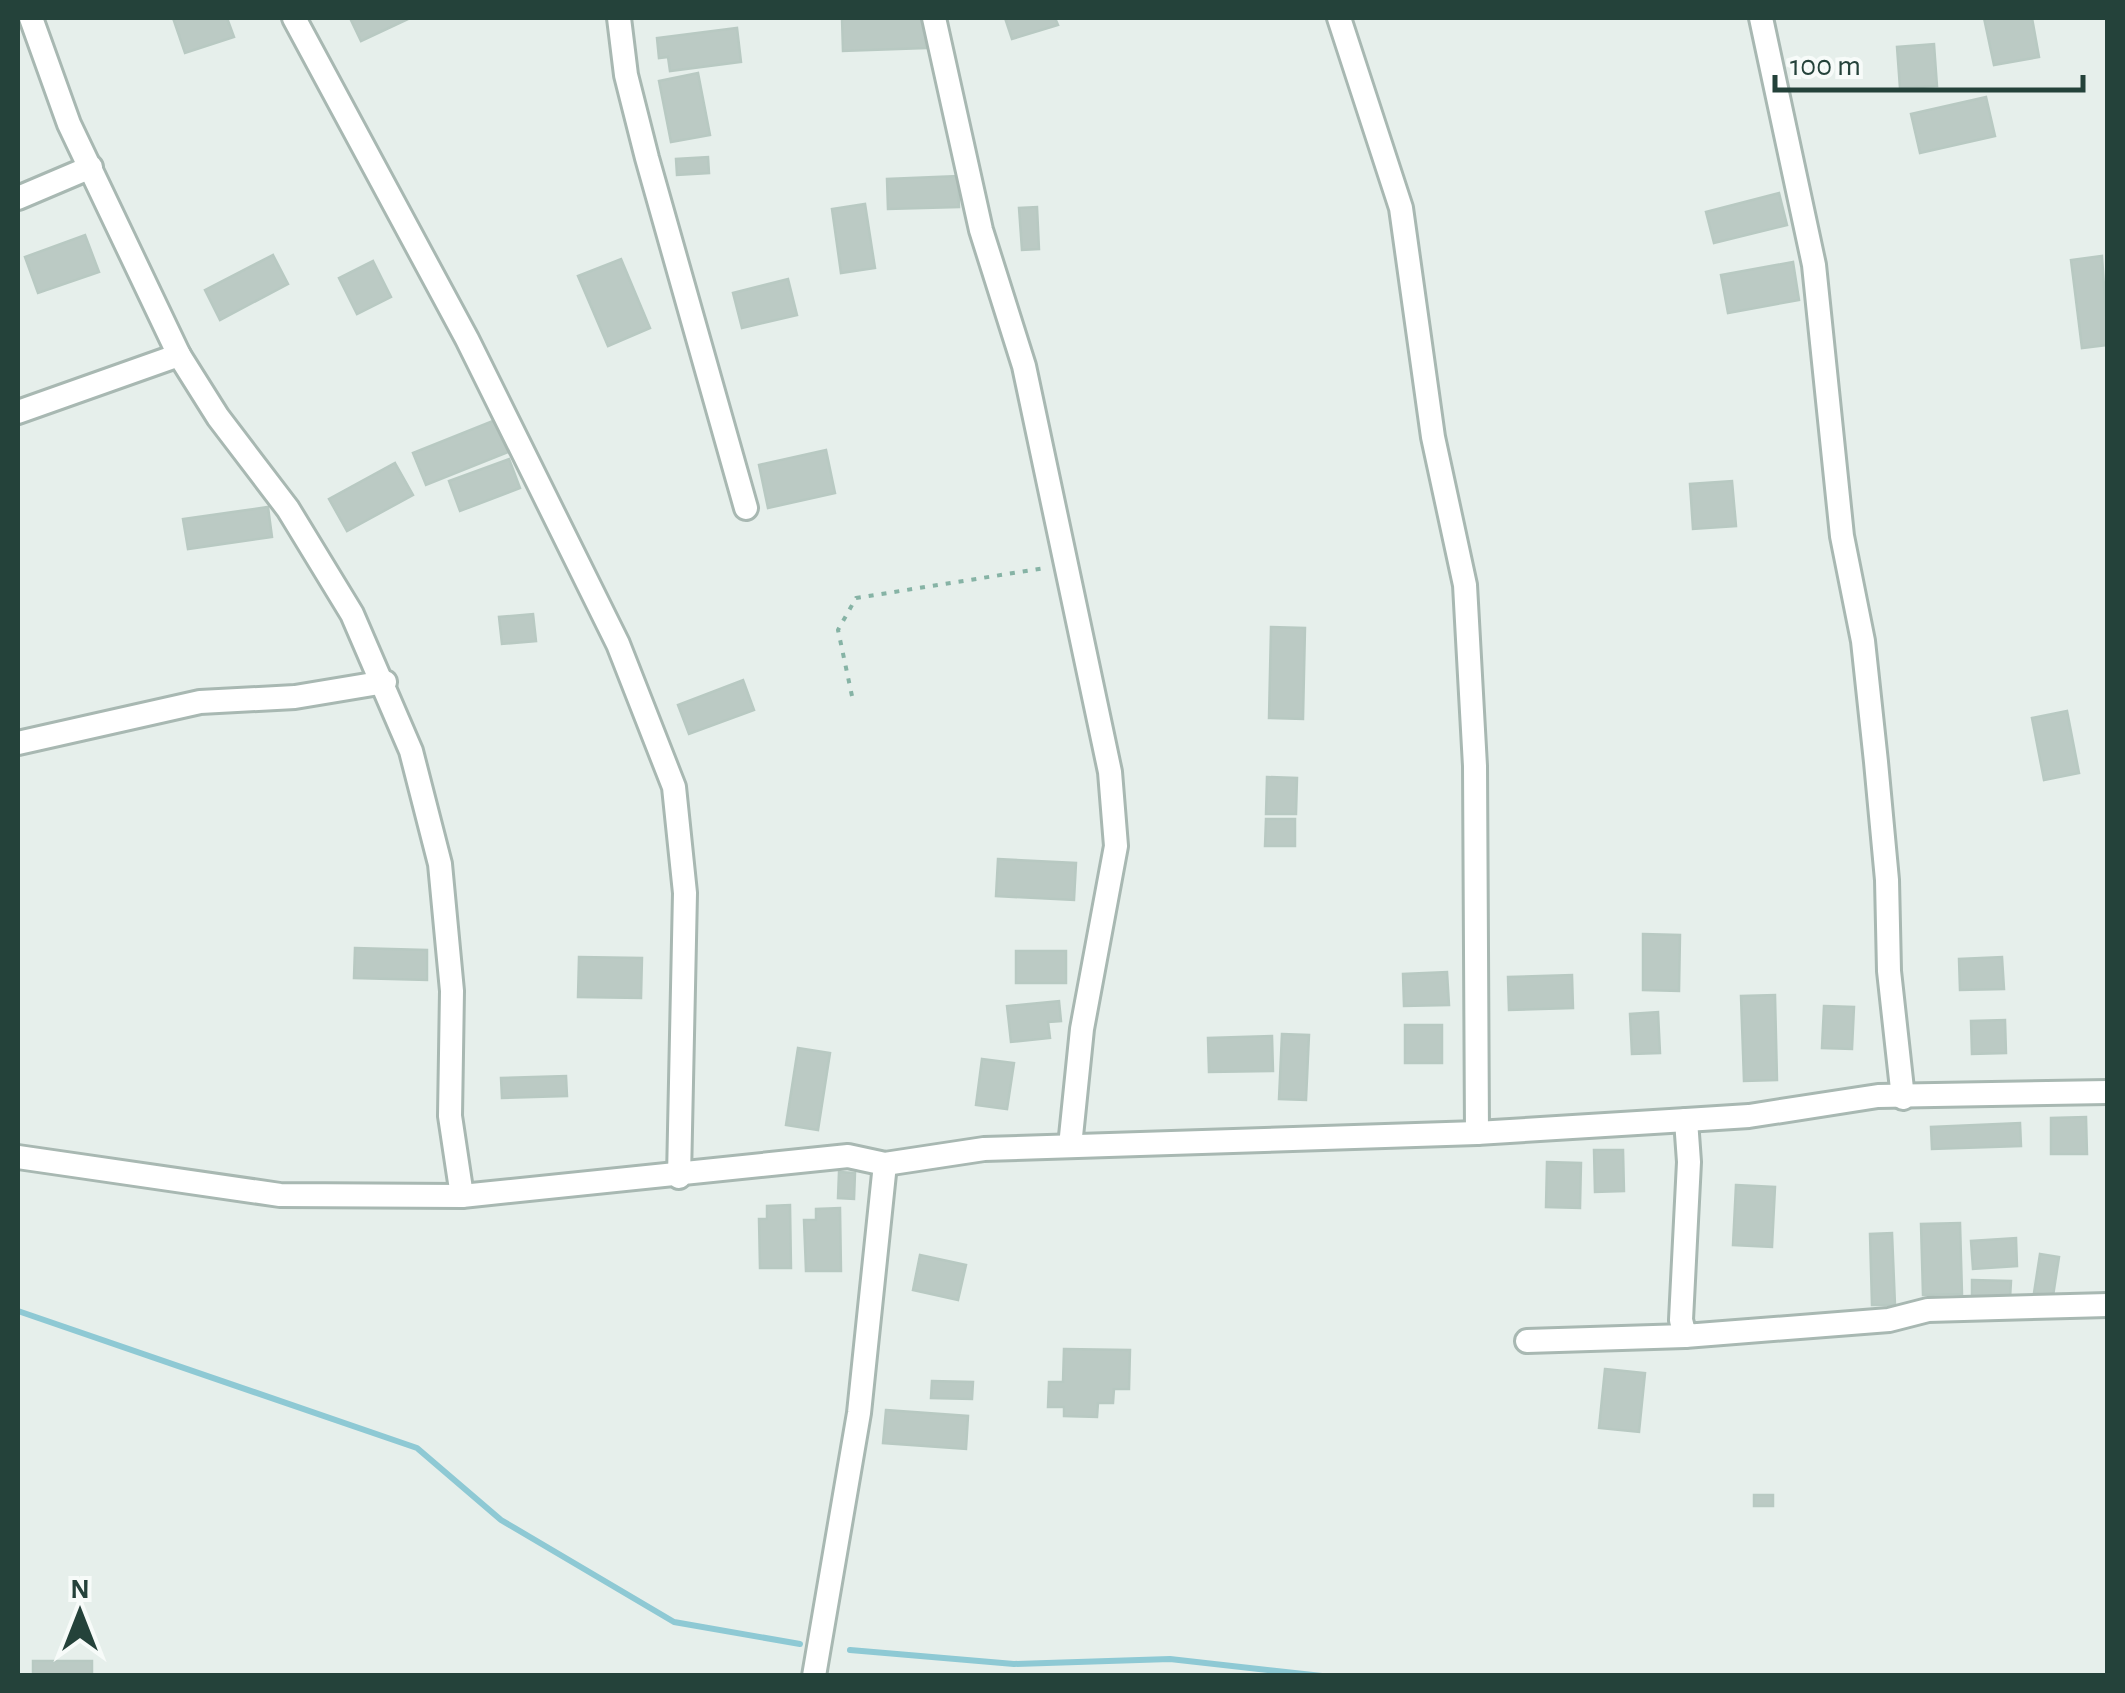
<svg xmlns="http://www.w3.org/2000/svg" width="2125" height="1693" viewBox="0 0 2125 1693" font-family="'Alegreya Sans',sans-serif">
	<rect width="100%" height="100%" fill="#e6efeb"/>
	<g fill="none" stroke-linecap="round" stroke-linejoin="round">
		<g stroke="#8ec9d4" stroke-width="6">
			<polyline points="18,1311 417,1448 501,1520 674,1622 800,1644"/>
			<polyline points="850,1650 1014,1664 1170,1659 1322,1676"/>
		</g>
	</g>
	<g fill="#bbcac4" stroke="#b8c9c2" stroke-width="2.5">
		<polygon points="173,18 227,18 234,37 185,53"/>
		<polygon points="350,18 410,18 361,41"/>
		<polygon points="842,18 925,18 926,48 843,51"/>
		<polygon points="1005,18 1055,18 1058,25 1012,39"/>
		<polygon points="1984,18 2032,18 2039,57 1994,65"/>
		<polygon points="737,28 741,62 670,71 668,57 659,58 657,38"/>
		<polygon points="1934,44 1937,86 1900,88 1897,47"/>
		<polygon points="698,73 710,135 671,142 659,81"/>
		<polygon points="1986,97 1995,136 1920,153 1911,114"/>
		<polygon points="708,157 709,173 677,175 676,159"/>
		<polygon points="958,176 959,207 888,209 887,179"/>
		<polygon points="1779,193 1787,225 1714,243 1706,212"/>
		<polygon points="865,204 875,268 841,273 832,209"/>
		<polygon points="1037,207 1039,249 1022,250 1019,208"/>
		<polygon points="85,235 99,272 38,293 25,257"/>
		<polygon points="273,255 288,284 220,320 205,290"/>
		<polygon points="2102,256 2108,345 2082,348 2071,260"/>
		<polygon points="621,259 650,328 608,346 578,276"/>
		<polygon points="373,261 391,297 357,314 339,278"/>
		<polygon points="1793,262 1799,300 1728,313 1721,275"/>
		<polygon points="788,279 797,315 742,328 733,293"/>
		<polygon points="495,420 508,452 426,485 413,453"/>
		<polygon points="826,450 835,493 768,508 759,465"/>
		<polygon points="509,459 520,488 460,511 449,481"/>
		<polygon points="395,463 413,495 347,531 329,499"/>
		<polygon points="1732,481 1736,526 1693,529 1690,484"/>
		<polygon points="268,507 272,537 188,549 183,519"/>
		<polygon points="533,614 536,641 502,644 499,617"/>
		<polygon points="1271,627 1305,628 1303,719 1269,718"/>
		<polygon points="743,680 754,710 689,734 678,705"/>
		<polygon points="2067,711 2079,773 2044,780 2032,718"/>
		<polygon points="1267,777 1297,778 1296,814 1266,814"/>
		<polygon points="1266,819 1295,819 1295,846 1265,846"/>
		<polygon points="998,859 1076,863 1074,900 996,896"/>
		<polygon points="1643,934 1680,935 1679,991 1643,990"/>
		<polygon points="355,948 427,950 427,980 354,978"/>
		<rect x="1016" y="951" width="50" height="32"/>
		<polygon points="579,957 642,958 641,998 578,997"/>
		<polygon points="2002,957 2004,989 1960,990 1959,959"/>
		<polygon points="1447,972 1449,1005 1404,1006 1403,974"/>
		<polygon points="1572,975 1573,1008 1509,1010 1508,977"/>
		<polygon points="1775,995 1777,1080 1744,1081 1741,996"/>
		<polygon points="1059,1001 1061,1021 1048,1022 1050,1038 1011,1042 1007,1006"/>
		<polygon points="1824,1006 1854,1007 1852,1049 1822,1048"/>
		<polygon points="1658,1012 1660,1053 1632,1054 1630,1014"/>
		<polygon points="2005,1020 2006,1053 1972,1054 1971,1021"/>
		<rect x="1405" y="1025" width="37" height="38"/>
		<polygon points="1282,1034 1309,1035 1306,1100 1279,1099"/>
		<polygon points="1272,1036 1273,1071 1209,1072 1208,1038"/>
		<polygon points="798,1048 830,1053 818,1130 786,1125"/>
		<polygon points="982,1059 1014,1063 1007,1109 976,1105"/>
		<polygon points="566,1076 567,1096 502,1098 501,1078"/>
		<polygon points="2086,1117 2087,1154 2051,1154 2051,1118"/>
		<polygon points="2020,1123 2021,1146 1932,1149 1931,1127"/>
		<polygon points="1594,1150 1623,1150 1624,1191 1595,1192"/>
		<polygon points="1547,1162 1581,1163 1580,1208 1546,1207"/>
		<polygon points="839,1172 855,1173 854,1199 838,1198"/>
		<polygon points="1736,1185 1775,1187 1772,1247 1733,1245"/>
		<polygon points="790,1205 791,1268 760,1268 759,1219 767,1219 767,1206"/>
		<polygon points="840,1208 841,1271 806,1271 804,1220 816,1220 816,1209"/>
		<polygon points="1960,1223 1962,1294 1923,1295 1921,1224"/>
		<polygon points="1892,1233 1895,1305 1872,1305 1870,1234"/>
		<polygon points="2016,1238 2017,1266 1973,1269 1971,1241"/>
		<polygon points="2040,1254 2059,1257 2053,1296 2034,1293"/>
		<polygon points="920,1255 966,1265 958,1300 913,1290"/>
		<polygon points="1972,1280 2011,1281 2010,1299 1972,1298"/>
		<polygon points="1064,1349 1130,1350 1129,1389 1114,1389 1113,1403 1098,1403 1097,1417 1064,1416 1064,1407 1048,1407 1049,1382 1063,1382"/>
		<polygon points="1605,1369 1645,1373 1639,1432 1599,1428"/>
		<polygon points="932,1381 973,1382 972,1399 931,1398"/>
		<polygon points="886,1410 968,1416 966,1449 883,1443"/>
		<rect x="1754" y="1495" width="19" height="11"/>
		<rect x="33" y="1661" width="59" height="15"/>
	</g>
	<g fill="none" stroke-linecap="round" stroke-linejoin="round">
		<g stroke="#a8b8b2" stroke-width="28">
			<g id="minor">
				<polyline points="31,18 69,124 179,355 218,417 288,509 352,614 411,751 440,864 452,991 450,1116 462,1196"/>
				<polyline points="294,18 467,339 618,644 674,787 685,893 679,1177"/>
				<polyline points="619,18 626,75 647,158 746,508"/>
				<polyline points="934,18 981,230 1024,366 1110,772 1116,846 1082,1029 1070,1146"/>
				<polyline points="1339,18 1401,208 1433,437 1465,585 1475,766 1477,1133"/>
				<polyline points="1761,18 1814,265 1842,536 1863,641 1876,762 1887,880 1889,971 1903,1098"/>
				<polyline points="18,198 91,167"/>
				<polyline points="18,412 179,355"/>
				<polyline points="18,743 200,702 295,697 385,682"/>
				<polyline points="1686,1120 1689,1162 1681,1320 1685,1336 1889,1320 1928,1310 2108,1305"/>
				<polyline points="18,1157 280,1195 462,1196 848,1156 885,1164 984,1149 1477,1133 1686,1120 1749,1116 1878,1096 2108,1092"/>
				<polyline points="1527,1341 1685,1336"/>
				<polyline points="814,1676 859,1413 885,1164"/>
			</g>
		</g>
		<polyline stroke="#86b3a5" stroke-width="4" stroke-dasharray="5 8" stroke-linecap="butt" points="852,696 838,630 856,598 1045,568"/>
		<use href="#minor" stroke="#fff" stroke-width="22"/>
	</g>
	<rect width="2125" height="1693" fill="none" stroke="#24423a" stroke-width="40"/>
	<g transform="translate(80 1613)" stroke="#f7fbf9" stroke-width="8" paint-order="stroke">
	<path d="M0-8L18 38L0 25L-18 38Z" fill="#24423a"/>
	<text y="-15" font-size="28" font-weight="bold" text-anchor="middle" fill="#24423a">N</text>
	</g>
	<path d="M1775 75v15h308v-15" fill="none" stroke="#24423a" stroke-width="5"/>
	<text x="1790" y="75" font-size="30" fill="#24423a" stroke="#f7fbf9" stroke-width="8" paint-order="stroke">100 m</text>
</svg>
